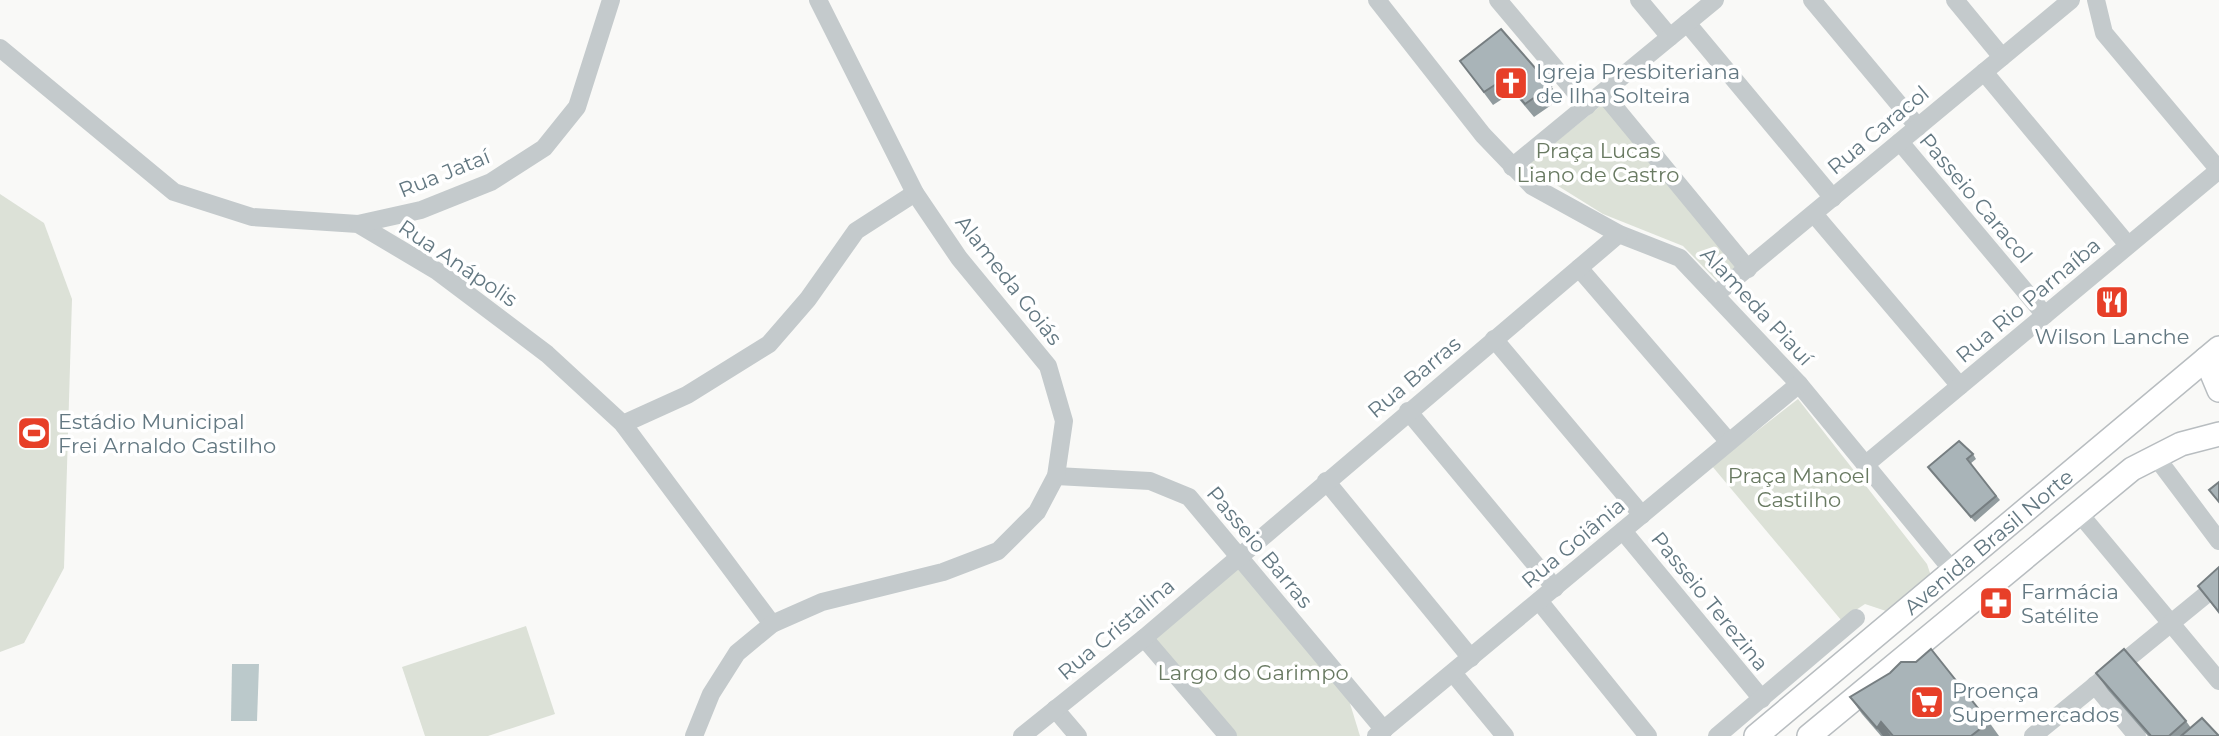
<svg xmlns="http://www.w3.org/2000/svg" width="2219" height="736" viewBox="0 0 2219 736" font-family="Montserrat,sans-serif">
	<rect width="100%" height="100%" fill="#f9f9f7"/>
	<g fill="#dce1d7">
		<polygon points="1603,104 1739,266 1719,283 1683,246 1603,214 1526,166"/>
		<polygon points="0,194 44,223 72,299 64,568 24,643 0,652"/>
		<polygon points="1798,399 1927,564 1931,576 1889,612 1865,604 1841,620 1712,466"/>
		<polygon points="1238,567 1348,697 1360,736 1234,736 1152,637"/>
		<polygon points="526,626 555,714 488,736 425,736 402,667"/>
	</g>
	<polygon fill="#bbc9cb" points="232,664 259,664 257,721 231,721"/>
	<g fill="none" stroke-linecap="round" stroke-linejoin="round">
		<g stroke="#b8bdc0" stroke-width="26">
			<g id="major">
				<polyline points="2206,359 2219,390"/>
				<path id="s1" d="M1756,736L2219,348"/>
				<polyline points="1809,736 2132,469 2181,444 2219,434"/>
			</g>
		</g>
		<g stroke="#c4cacc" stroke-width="18">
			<polyline points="1377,0 1483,135 1532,186 1619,234 1680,258 1799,384 1953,571"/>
			<polyline points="1498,0 1587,106"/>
			<polyline points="1639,0 1670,37"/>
			<polyline points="1812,0 1918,127"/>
			<polyline points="1955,0 2002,57"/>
			<polyline points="2096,0 2104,33 2219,170"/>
			<polyline points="1687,23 1833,198"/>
			<polyline points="0,48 174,192 252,217 358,224 437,271 547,354 623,424 772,624"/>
			<polyline points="1984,72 2128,245"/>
			<polyline points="1603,93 1748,269"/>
			<polyline points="1900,142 2045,315"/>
			<polyline points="1512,167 1715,0"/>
			<polyline points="1814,214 1960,386"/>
			<polyline points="358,224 421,210 491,182 544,148 577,107 611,0"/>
			<polyline points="1579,268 1729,442"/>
			<polyline points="1715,295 2071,0"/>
			<polyline points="1494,339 1642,515"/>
			<polyline points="1408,411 1555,588"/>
			<polyline points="623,424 687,395 769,344 808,299 856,231 915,193"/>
			<polyline points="2156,457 2219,541"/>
			<polyline points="1865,465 2219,170"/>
			<polyline points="1056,476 1150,481 1189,497 1384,730"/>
			<polyline points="1326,481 1471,658"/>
			<polyline points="2079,513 2219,681"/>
			<polyline points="1623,531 1762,699"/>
			<polyline points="1539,601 1648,736"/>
			<polyline points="1144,638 1228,736"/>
			<polyline points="1453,673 1505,736"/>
			<polyline points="2095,685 2137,736"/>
			<polyline points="1055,709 1078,736"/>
			<polyline points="694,736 711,694 737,653 772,624 822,602 943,572 998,551 1037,512 1056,476 1064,421 1048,366 959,258 915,193 818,0"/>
			<polyline points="1022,736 1144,638 1619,234"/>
			<polyline points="1376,736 1799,384"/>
			<polyline points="1717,736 1856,618"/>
			<polyline points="2033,736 2219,584"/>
		</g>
		<use href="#major" stroke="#fff" stroke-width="23"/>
	</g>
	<g fill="#919b9e">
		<polygon points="1460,61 1551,86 1560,99 1534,117 1513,92 1493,105"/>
		<polygon points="1973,454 1976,459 1970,464 2000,500 1975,522 1928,467"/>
		<polygon points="2219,567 2219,614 2198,586"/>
		<polygon points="2096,673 2186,721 2191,728 2219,736 2148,736 2108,690"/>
		<polygon points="1850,697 1989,722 1999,736 1881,736 1862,714"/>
	</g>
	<polygon fill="#767e81" points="1881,722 1891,736 1883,736 1877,728"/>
	<g fill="#a9b4b8" stroke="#767e81" stroke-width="2">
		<polygon points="1501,29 1551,86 1525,104 1504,79 1484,92 1460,61"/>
		<polygon points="1959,441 1973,454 1967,459 1996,496 1971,517 1928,467"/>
		<polygon points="2219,482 2219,502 2209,490"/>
		<polygon points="2219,567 2219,612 2198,586"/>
		<polygon points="1931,649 1989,722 1971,736 1893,736 1881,722 1877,728 1850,697 1890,673 1901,662 1916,662"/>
		<polygon points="2124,649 2186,721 2169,736 2151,736 2096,673"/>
		<polygon points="2202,718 2219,736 2181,736"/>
	</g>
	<defs>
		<g id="church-square" transform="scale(1.75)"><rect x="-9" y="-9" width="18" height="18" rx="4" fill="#e73f28" stroke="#fff"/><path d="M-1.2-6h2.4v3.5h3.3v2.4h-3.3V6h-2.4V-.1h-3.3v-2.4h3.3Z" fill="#fff"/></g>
		<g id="restaurant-square" transform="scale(1.75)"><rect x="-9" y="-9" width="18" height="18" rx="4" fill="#e73f28" stroke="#fff"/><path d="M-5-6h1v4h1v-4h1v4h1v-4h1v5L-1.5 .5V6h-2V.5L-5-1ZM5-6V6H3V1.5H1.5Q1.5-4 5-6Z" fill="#fff"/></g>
		<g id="stadium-square" transform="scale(1.75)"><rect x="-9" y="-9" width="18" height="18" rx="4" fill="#e73f28" stroke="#fff"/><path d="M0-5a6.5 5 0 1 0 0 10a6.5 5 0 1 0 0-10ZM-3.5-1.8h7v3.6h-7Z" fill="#fff"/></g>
		<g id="pharmacy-square" transform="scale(1.75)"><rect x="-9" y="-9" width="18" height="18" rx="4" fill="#e73f28" stroke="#fff"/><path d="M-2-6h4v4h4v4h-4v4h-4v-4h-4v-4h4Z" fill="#fff"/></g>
		<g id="supermarket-square" transform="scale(1.75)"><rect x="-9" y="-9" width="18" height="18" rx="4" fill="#e73f28" stroke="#fff"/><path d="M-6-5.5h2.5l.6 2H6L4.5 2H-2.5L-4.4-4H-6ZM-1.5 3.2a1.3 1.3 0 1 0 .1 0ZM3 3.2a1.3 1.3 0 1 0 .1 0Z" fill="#fff"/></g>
	</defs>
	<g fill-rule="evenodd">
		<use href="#church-square" x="1511" y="83"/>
		<use href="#restaurant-square" x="2112" y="302"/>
		<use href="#stadium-square" x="34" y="433"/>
		<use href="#pharmacy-square" x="1996" y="603"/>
		<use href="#supermarket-square" x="1927" y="702"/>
	</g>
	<g text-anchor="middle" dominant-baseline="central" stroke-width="7" stroke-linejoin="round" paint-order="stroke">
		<g font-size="21" fill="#637882" stroke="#fff" text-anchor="start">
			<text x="1536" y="71">Igreja Presbiteriana<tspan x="1536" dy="24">de Ilha Solteira</tspan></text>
			<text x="2112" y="336" text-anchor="middle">Wilson Lanche</text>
			<text x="58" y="421">Estádio Municipal<tspan x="58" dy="24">Frei Arnaldo Castilho</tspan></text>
			<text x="2021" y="591">Farmácia<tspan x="2021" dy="24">Satélite</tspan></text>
			<text x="1952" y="690">Proença<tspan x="1952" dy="24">Supermercados</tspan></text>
		</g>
		<g font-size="21" fill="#637882" stroke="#fff">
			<text transform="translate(1878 130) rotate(-40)">Rua Caracol</text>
			<text transform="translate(444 173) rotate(-22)">Rua Jataí</text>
			<text transform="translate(1976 198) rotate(50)">Passeio Caracol</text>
			<text transform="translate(458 263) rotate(34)">Rua Anápolis</text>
			<text transform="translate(1009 280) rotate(52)">Alameda Goiás</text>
			<text transform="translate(2028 300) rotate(-40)">Rua Rio Parnaíba</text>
			<text transform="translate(1757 306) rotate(47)">Alameda Piauí</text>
			<text transform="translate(1414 377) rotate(-40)">Rua Barras</text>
			<text stroke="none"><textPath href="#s1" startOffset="303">Avenida Brasil Norte</textPath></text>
			<text transform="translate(1573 543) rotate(-40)">Rua Goiânia</text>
			<text transform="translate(1260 547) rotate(50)">Passeio Barras</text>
			<text transform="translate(1710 601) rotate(51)">Passeio Terezina</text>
			<text transform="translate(1116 629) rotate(-40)">Rua Cristalina</text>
		</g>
		<g font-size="21" fill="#697a62" stroke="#fff">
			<text x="1598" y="150">Praça Lucas<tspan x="1598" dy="24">Liano de Castro</tspan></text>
			<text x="1799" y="475">Praça Manoel<tspan x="1799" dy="24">Castilho</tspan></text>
			<text x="1253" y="672">Largo do Garimpo</text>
		</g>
	</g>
</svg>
